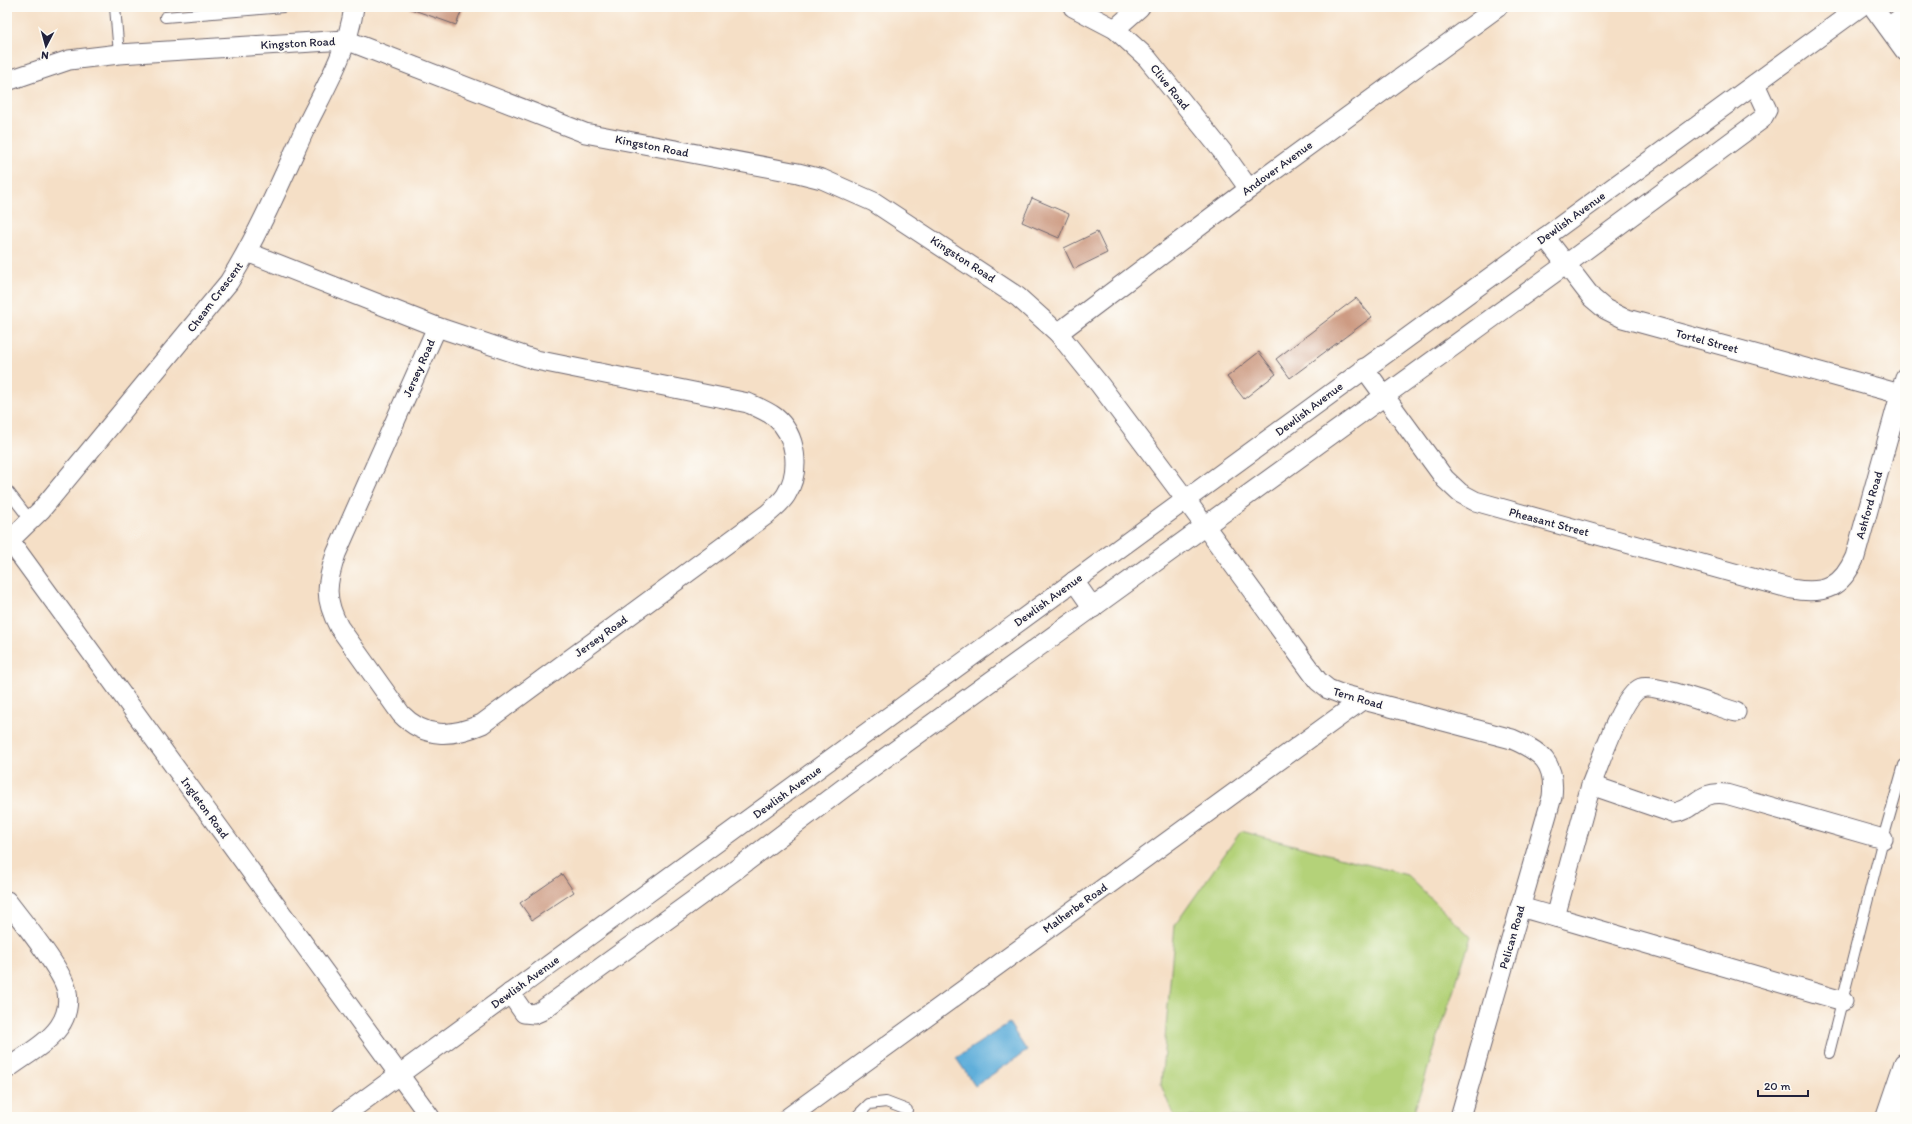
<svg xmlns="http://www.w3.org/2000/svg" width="1912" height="1124" viewBox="0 0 1912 1124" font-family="Itim,sans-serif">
	<rect width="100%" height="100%" fill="#fdfcf7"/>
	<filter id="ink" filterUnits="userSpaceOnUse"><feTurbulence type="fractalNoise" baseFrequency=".025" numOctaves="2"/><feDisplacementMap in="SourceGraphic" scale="8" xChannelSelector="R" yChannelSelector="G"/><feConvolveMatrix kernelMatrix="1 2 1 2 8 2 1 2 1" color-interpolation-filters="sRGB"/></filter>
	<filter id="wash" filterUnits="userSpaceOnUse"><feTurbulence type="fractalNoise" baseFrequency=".012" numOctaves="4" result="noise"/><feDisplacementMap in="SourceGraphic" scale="16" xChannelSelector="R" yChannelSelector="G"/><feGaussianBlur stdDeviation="0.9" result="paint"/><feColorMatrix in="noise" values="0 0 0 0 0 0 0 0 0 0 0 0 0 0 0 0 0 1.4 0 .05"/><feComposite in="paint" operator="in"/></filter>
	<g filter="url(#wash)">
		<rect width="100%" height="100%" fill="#f5dfc6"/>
		<polygon fill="#b4d279" stroke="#6b7a5a" points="1241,831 1407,875 1471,937 1412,1117 1175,1117 1172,1112 1161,1085 1175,925"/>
		<polygon fill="#61afda" stroke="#42688a" points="1009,1023 1027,1051 975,1086 956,1058"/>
		<g id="blocks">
			<g fill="#cd9b83">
				<polygon points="412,7 463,7 456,25 411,9"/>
				<polygon points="1032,198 1069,214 1059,238 1022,222"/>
				<polygon points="1097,232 1107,253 1074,269 1064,248"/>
				<polygon points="1356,298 1372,317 1290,378 1276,359"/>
				<polygon points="1259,352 1276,374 1244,399 1227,377"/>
				<polygon points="562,874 574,892 532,920 520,903"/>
			</g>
		</g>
	</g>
	<g filter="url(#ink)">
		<use href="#blocks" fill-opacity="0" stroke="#6c646c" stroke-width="1"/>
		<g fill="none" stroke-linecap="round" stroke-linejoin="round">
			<g stroke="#6c646c" stroke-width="12">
				<g id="lane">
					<polyline points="115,7 119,54"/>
					<polyline points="165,17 283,7"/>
					<polyline points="7,490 31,521"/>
					<polyline points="1829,1053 1883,839 1904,765"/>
					<polyline points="856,1117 869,1104 886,1102 907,1110"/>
				</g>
			</g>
			<g stroke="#6c646c" stroke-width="21">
				<g id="street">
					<polyline points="1073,7 1115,29 1147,58 1222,151 1249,189"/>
					<polyline points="1873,7 1905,51"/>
					<polyline points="1888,27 1905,15"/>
					<polyline points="1115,29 1140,7"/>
					<path d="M7,81L69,60L119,54L346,40L585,133L798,173L822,179L874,202L1018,297L1058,333L1100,385L1186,500L1318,681L1328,689L1341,694L1512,739C1542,752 1556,763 1552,797L1460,1117"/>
					<polyline points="1545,237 1592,298 1605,309 1623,318 1900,394"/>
					<path d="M247,252L437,327L536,360L748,403C757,407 767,411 775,417C797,435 801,471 786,495C781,503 773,509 766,515L482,724C452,737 425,739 401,714L339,627C324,599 326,584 336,554L437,327"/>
					<polyline points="1058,333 1249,189 1498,7"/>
					<path d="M1364,368L1445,479L1460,493L1475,501L1792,589C1825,595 1842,587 1855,557L1905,377"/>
					<polyline points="10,541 430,1117"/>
					<path d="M7,543L41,510L229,282C258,235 280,184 303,133C322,93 348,52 354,7"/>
					<polyline points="1074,581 1093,608"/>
					<path d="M1591,785C1599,766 1622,695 1641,688C1654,683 1719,707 1736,712"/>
					<path d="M7,901C21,920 64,971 67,992C69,1004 66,1017 59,1027C47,1044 24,1056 7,1069"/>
					<path d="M1520,907L1555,917L1591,785L1673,813C1696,810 1698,790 1726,794L1883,839"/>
					<polyline points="1555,917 1843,1001"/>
					<polyline points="510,993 524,1013 534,1014 541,1011 734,871 845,787 1565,265 1762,119 1767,110 1755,84"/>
					<polyline points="341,1117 1860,7"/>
					<polyline points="789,1117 1362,700"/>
				</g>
			</g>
			<g stroke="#6c646c" stroke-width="24">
				<g id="highway">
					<polyline points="1887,1117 1905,1064"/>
					<polyline points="1904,1117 1905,1113"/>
				</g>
			</g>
			<use href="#lane" stroke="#fff" stroke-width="10"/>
			<use href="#street" stroke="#fff" stroke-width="19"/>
			<use href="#highway" stroke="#fff" stroke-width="22"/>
		</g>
	</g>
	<g text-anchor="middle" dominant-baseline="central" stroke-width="4" stroke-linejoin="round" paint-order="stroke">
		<g font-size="12" fill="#22223b" stroke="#fdfcf7">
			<text transform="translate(298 43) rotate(-3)">Kingston Road</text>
			<text transform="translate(1170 87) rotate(51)">Clive Road</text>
			<text transform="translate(652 146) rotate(11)">Kingston Road</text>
			<text transform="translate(1277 168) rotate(-36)">Andover Avenue</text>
			<text transform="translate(1571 218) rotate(-36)">Dewlish Avenue</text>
			<text transform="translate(963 259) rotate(33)">Kingston Road</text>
			<text transform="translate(215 297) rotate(-53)">Cheam Crescent</text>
			<text transform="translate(1707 341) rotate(15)">Tortel Street</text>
			<text transform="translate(419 368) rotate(-66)">Jersey Road</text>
			<text transform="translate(1309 409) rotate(-37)">Dewlish Avenue</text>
			<text transform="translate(1869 505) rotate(-74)">Ashford Road</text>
			<text transform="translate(1549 522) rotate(15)">Pheasant Street</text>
			<text transform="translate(1048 600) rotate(-36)">Dewlish Avenue</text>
			<text transform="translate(601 636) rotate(-36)">Jersey Road</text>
			<text transform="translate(1358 698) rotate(16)">Tern Road</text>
			<text transform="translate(787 792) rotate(-36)">Dewlish Avenue</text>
			<text transform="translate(205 808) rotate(54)">Ingleton Road</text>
			<text transform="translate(1075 908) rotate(-36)">Malherbe Road</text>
			<text transform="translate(1512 937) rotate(-74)">Pelican Road</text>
			<text transform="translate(525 982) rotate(-36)">Dewlish Avenue</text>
		</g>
	</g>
	<rect width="1912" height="1124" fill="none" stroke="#fdfcf7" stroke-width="24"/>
	<g transform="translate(46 46) rotate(186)" stroke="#fdfcf7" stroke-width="3" paint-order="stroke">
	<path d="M0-3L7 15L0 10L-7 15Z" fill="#22223b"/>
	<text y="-6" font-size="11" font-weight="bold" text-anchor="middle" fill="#22223b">N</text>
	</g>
	<path d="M1758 1090v6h50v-6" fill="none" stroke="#22223b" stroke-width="2"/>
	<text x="1764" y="1090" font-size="12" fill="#22223b" stroke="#fdfcf7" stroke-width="3" paint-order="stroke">20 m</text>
</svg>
